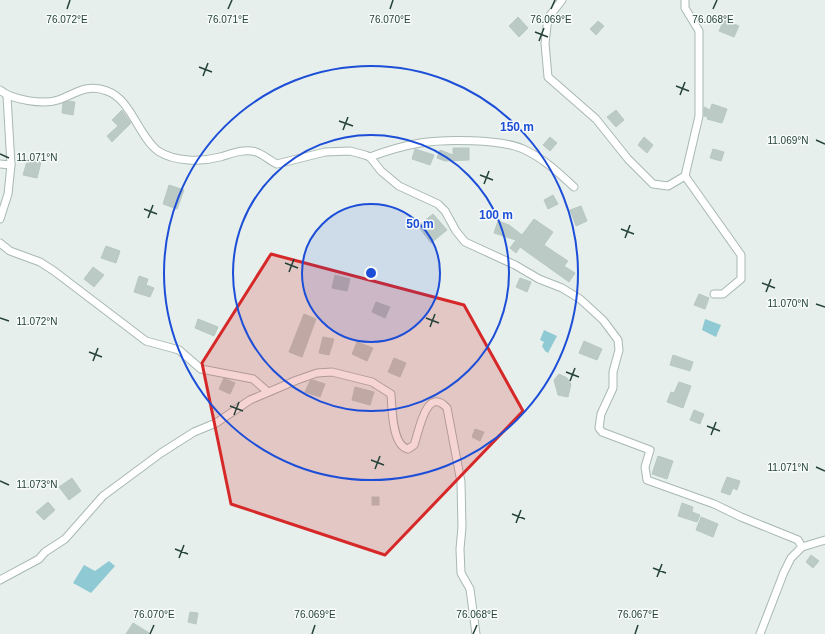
<svg xmlns="http://www.w3.org/2000/svg" width="825" height="634" viewBox="0 0 825 634" font-family="Arial,sans-serif">
	<rect width="100%" height="100%" fill="#e6efeb"/>
	<g fill="#8ec9d4">
		<polygon points="705,319 721,325 716,337 702,330"/>
		<polygon points="544,330 557,336 548,353 545,351 542,346 544,342 540,340"/>
		<polygon points="109,561 115,566 91,593 73,583 84,565 95,571"/>
	</g>
	<g fill="#bbcac4" stroke="#b8c9c2">
		<polygon points="518,17 528,28 519,37 509,26"/>
		<polygon points="724,20 739,26 734,37 719,31"/>
		<polygon points="598,21 604,26 596,35 590,29"/>
		<polygon points="68,101 75,102 73,115 62,113 63,103"/>
		<polygon points="712,104 727,109 722,123 707,119 708,117 704,116 704,107 710,110"/>
		<polygon points="122,110 131,123 112,142 107,136 118,126 112,120"/>
		<polygon points="616,110 624,120 616,127 607,117"/>
		<polygon points="550,137 557,143 550,151 543,145"/>
		<polygon points="644,137 653,145 647,153 638,145"/>
		<polygon points="453,148 469,148 469,160 445,161 437,158 440,150 453,155"/>
		<polygon points="415,149 434,155 430,165 412,159"/>
		<polygon points="713,149 724,152 721,161 710,158"/>
		<polygon points="28,158 41,162 37,178 23,175"/>
		<polygon points="169,185 184,190 177,209 163,204"/>
		<polygon points="553,195 558,204 548,209 544,200"/>
		<polygon points="581,206 587,221 576,226 570,210"/>
		<polygon points="433,214 447,230 431,243 418,226"/>
		<polygon points="534,219 553,232 544,245 568,261 564,266 575,273 569,282 520,247 516,253 510,248 516,240 494,233 498,221 509,225 522,235"/>
		<polygon points="106,246 120,251 116,263 101,258"/>
		<polygon points="93,267 104,275 94,287 84,279"/>
		<polygon points="335,275 350,279 347,291 332,288"/>
		<polygon points="139,276 148,279 146,285 154,288 150,297 134,292"/>
		<polygon points="520,278 531,282 527,292 516,287"/>
		<polygon points="699,294 709,298 705,309 694,305"/>
		<polygon points="376,302 390,307 385,318 372,312"/>
		<polygon points="304,314 316,319 302,357 289,352"/>
		<polygon points="198,319 218,327 214,336 195,328"/>
		<polygon points="323,337 334,339 329,355 319,353"/>
		<polygon points="584,341 602,349 597,360 579,353"/>
		<polygon points="357,342 373,348 367,361 352,354"/>
		<polygon points="673,355 693,362 690,371 670,365"/>
		<polygon points="394,358 406,363 400,377 388,372"/>
		<polygon points="559,374 567,378 571,384 568,397 558,395 554,380"/>
		<polygon points="224,378 235,383 230,394 219,389"/>
		<polygon points="313,380 325,384 320,397 305,392 310,381"/>
		<polygon points="679,382 691,386 683,408 667,402 671,392 674,393"/>
		<polygon points="355,387 374,392 370,405 352,400"/>
		<polygon points="694,410 704,414 700,424 690,420"/>
		<polygon points="475,429 484,432 480,441 472,437"/>
		<polygon points="658,456 673,461 667,479 652,474"/>
		<polygon points="727,477 740,481 737,490 733,488 730,495 721,492"/>
		<polygon points="72,478 81,491 69,500 59,487"/>
		<rect x="372" y="497" width="7" height="8"/>
		<polygon points="48,502 55,510 44,520 36,512"/>
		<polygon points="682,503 693,507 692,512 700,515 697,522 678,516"/>
		<polygon points="701,517 718,524 713,537 696,530"/>
		<polygon points="811,555 819,561 813,568 806,562"/>
		<polygon points="190,612 198,613 196,624 188,622"/>
		<polygon points="133,623 151,634 126,634"/>
	</g>
	<g fill="none" stroke-linecap="round" stroke-linejoin="round">
		<g stroke="#a8b8b2" stroke-width="9">
			<g id="street">
				<polyline points="562,0 548,18 545,43 548,77 596,119 628,159 653,184 668,186 685,176 741,255 741,279 723,294 714,294"/>
				<polyline points="685,0 685,8 699,31 699,116 685,176"/>
				<path d="M0,90C12,100 43,105 58,100C75,94 87,83 107,91C131,99 138,136 158,151C175,162 201,162 220,157C231,154 244,148 256,152C263,154 270,161 277,164L325,152L350,151L365,155L370,157L381,171L399,186L438,204L445,211L456,231L465,242L515,265L539,279L562,288L580,299L603,320L618,340L619,350L613,372V388L601,414L599,428L602,432L650,450L645,467L647,480L714,504L741,517L798,540L802,547L791,558L784,572L760,634"/>
				<path d="M370,157C386,151 402,146 420,143C444,139 501,139 523,149C543,158 558,172 574,187"/>
				<polyline points="0,164 11,165"/>
				<polyline points="0,219 8,194 11,165 7,96"/>
				<polyline points="0,243 10,251 40,262 54,271 146,341 179,350 201,369 253,379 268,392"/>
				<polyline points="802,547 825,540"/>
				<path d="M0,580L39,559L45,552L65,539L103,496L161,453L194,432L216,423L250,400L297,380L317,373L332,372L372,382L391,394C392,408 392,446 408,449L414,445C419,432 426,385 447,408L461,482L462,527L460,549L461,573L470,589L476,634"/>
			</g>
		</g>
		<use href="#street" stroke="#fff" stroke-width="7"/>
	</g>
	<path fill="#d62828" fill-opacity="0.2" stroke="#d62828" stroke-width="3" stroke-linejoin="round" d="M271,254L464,305L523,411L385,555L231,504L202,363Z"/>
	<path fill="none" stroke="#24423a" stroke-width="1.5" d="M67,9L70,0M228,9L232,0M390,9L393,0M551,9L555,0M713,9L717,0M535,32L548,37M539,41L544,28M199,67L212,72M203,76L208,63M676,86L689,91M680,95L685,82M339,121L353,126M343,130L348,117M816,140L825,144M0,154L9,158M480,175L493,180M484,184L489,171M144,209L157,214M148,218L153,205M621,229L634,234M625,238L630,225M285,263L298,268M289,272L294,259M762,283L775,288M766,292L771,279M816,304L825,307M0,318L9,321M426,318L439,323M430,327L435,314M89,352L102,357M93,361L98,348M566,372L579,377M570,381L575,368M230,406L243,411M234,415L239,402M707,426L720,431M711,435L716,422M371,460L384,465M816,467L825,471M375,469L380,456M0,481L9,485M512,514L525,519M516,523L521,510M175,549L188,554M179,558L184,545M653,568L666,573M657,577L662,564M150,634L154,625M312,634L315,625M473,634L477,625M635,634L638,625"/>
	<circle cx="371" cy="273" r="69" fill="#1d4ed8" fill-opacity=".12"/>
	<g fill="none" stroke="#1d4ed8" stroke-width="2">
		<circle cx="371" cy="273" r="69"/>
		<circle cx="371" cy="273" r="138"/>
		<circle cx="371" cy="273" r="207"/>
	</g>
	<g font-size="10" text-anchor="middle" fill="#24423a" stroke="#f7fbf9" stroke-width="3" stroke-linejoin="round" paint-order="stroke">
		<text x="67" y="23">76.072°E</text>
		<text x="228" y="23">76.071°E</text>
		<text x="390" y="23">76.070°E</text>
		<text x="551" y="23">76.069°E</text>
		<text x="713" y="23">76.068°E</text>
		<text x="788" y="144">11.069°N</text>
		<text x="37" y="161">11.071°N</text>
		<text x="788" y="307">11.070°N</text>
		<text x="37" y="325">11.072°N</text>
		<text x="788" y="471">11.071°N</text>
		<text x="37" y="488">11.073°N</text>
		<text x="154" y="618">76.070°E</text>
		<text x="315" y="618">76.069°E</text>
		<text x="477" y="618">76.068°E</text>
		<text x="638" y="618">76.067°E</text>
	</g>
	<circle cx="371" cy="273" r="6" fill="#1d4ed8" stroke="#f7fbf9" stroke-width="2"/>
	<g font-size="12" text-anchor="middle" font-weight="bold" fill="#1d4ed8" stroke="#f7fbf9" stroke-width="3" stroke-linejoin="round" paint-order="stroke">
		<text x="517" y="131">150 m</text>
		<text x="496" y="219">100 m</text>
		<text x="420" y="228">50 m</text>
	</g>
</svg>
